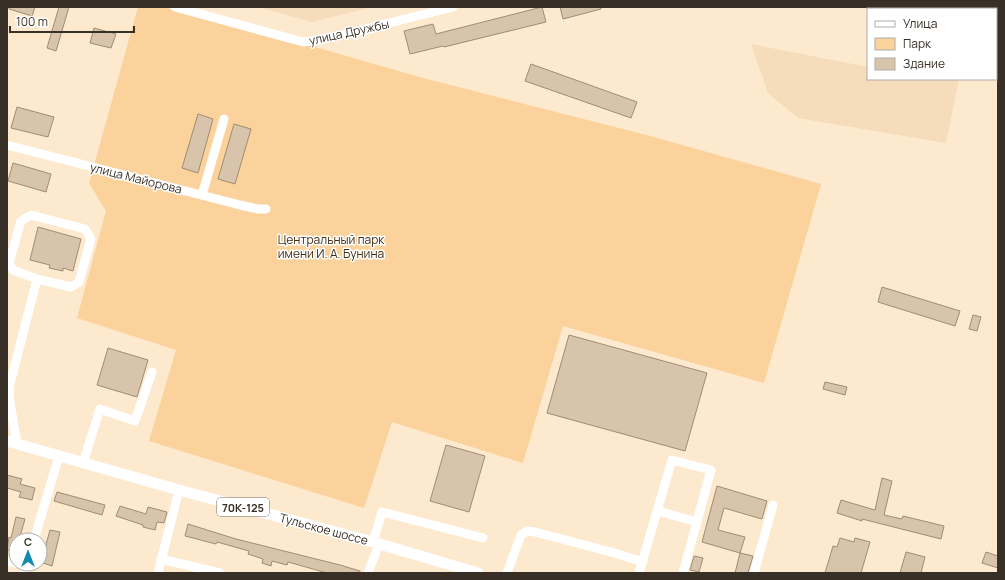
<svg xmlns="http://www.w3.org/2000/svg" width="1005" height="580" viewBox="0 0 1005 580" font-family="Manrope,sans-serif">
	<rect width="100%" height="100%" fill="#fde9cd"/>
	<g fill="#f5dcbb">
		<polygon points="259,7 373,7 312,22"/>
		<polygon points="751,44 868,67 868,79 959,79 946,143 798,118 768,93"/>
	</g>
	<polygon fill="#fbd29b" points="138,7 161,7 207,16 423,78 650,136 821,184 764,383 563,326 523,463 392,422 364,508 149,441 176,350 77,318 106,211 89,183"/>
	<g fill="#d8c4aa" stroke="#9f8c73">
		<polygon points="9,7 35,7 32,16 9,9"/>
		<polygon points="59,7 69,7 56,51 47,48"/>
		<polygon points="542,7 546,22 444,47 443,46 410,54 404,31 433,24 436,34"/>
		<polygon points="560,7 601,7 601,9 563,19"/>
		<polygon points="94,28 116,34 111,48 90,43"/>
		<polygon points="531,64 637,102 631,118 525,81"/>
		<polygon points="17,107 54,117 48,137 11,128"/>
		<polygon points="198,114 213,119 198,173 182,168"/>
		<polygon points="234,124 251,129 235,184 218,179"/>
		<polygon points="13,163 51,174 46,192 8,181"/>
		<polygon points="38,227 81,239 73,271 63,268 63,271 49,268 50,265 30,260"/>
		<polygon points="882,287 960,311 955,326 878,302"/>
		<polygon points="973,315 981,317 977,331 969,329"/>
		<polygon points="569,335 707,373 685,451 547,413"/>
		<polygon points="108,348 148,360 137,397 97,385"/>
		<polygon points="825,382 847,387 845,395 823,389"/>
		<polygon points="446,445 485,456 469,512 430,501"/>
		<polygon points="7,475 22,479 20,484 35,488 32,500 19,497 21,492 7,488"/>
		<polygon points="882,478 892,481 884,515 902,519 903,516 944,526 941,539 862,519 862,521 837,513 841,500 875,510"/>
		<polygon points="717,486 767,501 762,519 724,508 718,530 745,537 740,553 702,542"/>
		<polygon points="57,492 105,505 102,515 54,501"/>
		<polygon points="120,506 146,514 148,507 167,512 164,523 157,522 155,530 143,527 143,525 116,516"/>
		<polygon points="16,517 25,519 19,540 16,540 16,552 7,550 9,537 11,538"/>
		<polygon points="188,524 236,539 340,565 360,571 360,573 327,573 288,562 287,565 272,561 271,566 262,563 263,559 248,554 249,551 217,542 216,544 185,536"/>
		<polygon points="50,530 60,532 52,566 40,562 42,551 44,552"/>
		<polygon points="840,538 854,542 855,538 870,542 861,573 825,573 833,546 837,547"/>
		<polygon points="906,552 925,557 921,573 900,573"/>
		<polygon points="986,552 998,556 998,568 982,563"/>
		<polygon points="740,553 753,556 748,573 735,573"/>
		<polygon points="694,556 703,558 699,572 690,570"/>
	</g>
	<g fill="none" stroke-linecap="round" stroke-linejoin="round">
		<g stroke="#fff" stroke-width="9">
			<polyline points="175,7 303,42 321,40 453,7"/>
			<polyline points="7,145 240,205 258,209 266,209"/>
			<polyline points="202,195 224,119"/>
			<polyline points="17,444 9,397 10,384 37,279 13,270 9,263 21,221 31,215 85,229 91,239 79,282 71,287 37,279"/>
			<polyline points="83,463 100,409 135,421 152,372"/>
			<polyline points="658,511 697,522"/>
			<polyline points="34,540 59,456"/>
			<polyline points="373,542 382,512 483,538"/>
			<polyline points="161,559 220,573"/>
			<polyline points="7,561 16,563"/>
			<polyline points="24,573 27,564"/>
			<polyline points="158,573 179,490"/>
			<polyline points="368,573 379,544"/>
			<polyline points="507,573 521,535 527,531 535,532 611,552 643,562"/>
			<polyline points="639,573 672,460 711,470 683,573"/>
			<polyline points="754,573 773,505"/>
		</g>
		<polyline stroke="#fff" stroke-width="11" points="7,441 179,490 373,542 478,573"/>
	</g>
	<g text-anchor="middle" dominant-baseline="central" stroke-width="3" stroke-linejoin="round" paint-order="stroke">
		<rect fill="#fff" stroke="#746e67" stroke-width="1" x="217" y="498" width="52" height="18" rx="3"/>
		<g font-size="11" font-weight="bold" fill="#383026">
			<text x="243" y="507">70К-125</text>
		</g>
		<g font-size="12" fill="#383026" stroke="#fff">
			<text transform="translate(349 32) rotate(-12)">улица Дружбы</text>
			<text transform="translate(136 178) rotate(14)">улица Майорова</text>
			<text transform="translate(324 529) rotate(15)">Тульское шоссе</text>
		</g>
		<g font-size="12" fill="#412e13" stroke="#fff">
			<text x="331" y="239">Центральный парк<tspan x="331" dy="14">имени И. А. Бунина</tspan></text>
		</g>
	</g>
	<rect width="1005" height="580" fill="none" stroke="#383026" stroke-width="16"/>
	<rect x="867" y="8" width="130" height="72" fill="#ffffff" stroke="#afaca8"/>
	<rect x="875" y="21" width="20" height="6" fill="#ffffff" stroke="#afaca8"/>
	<text x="903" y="28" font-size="12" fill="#383026">Улица</text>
	<rect x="875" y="38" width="20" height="12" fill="#fbd29b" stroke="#afaca8"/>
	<text x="903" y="48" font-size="12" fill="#383026">Парк</text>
	<rect x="875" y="58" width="20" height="12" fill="#d8c4aa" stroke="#afaca8"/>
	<text x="903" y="68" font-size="12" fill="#383026">Здание</text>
	<g transform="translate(28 552)"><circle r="19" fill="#ffffff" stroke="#afaca8"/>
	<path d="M0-3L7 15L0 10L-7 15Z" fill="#148bae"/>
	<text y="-6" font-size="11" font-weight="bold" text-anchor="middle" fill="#383026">С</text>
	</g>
	<path d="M10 26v6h124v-6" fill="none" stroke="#383026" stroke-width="2"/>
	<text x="16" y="26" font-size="12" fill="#383026" stroke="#ffffff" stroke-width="3" paint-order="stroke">100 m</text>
</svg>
